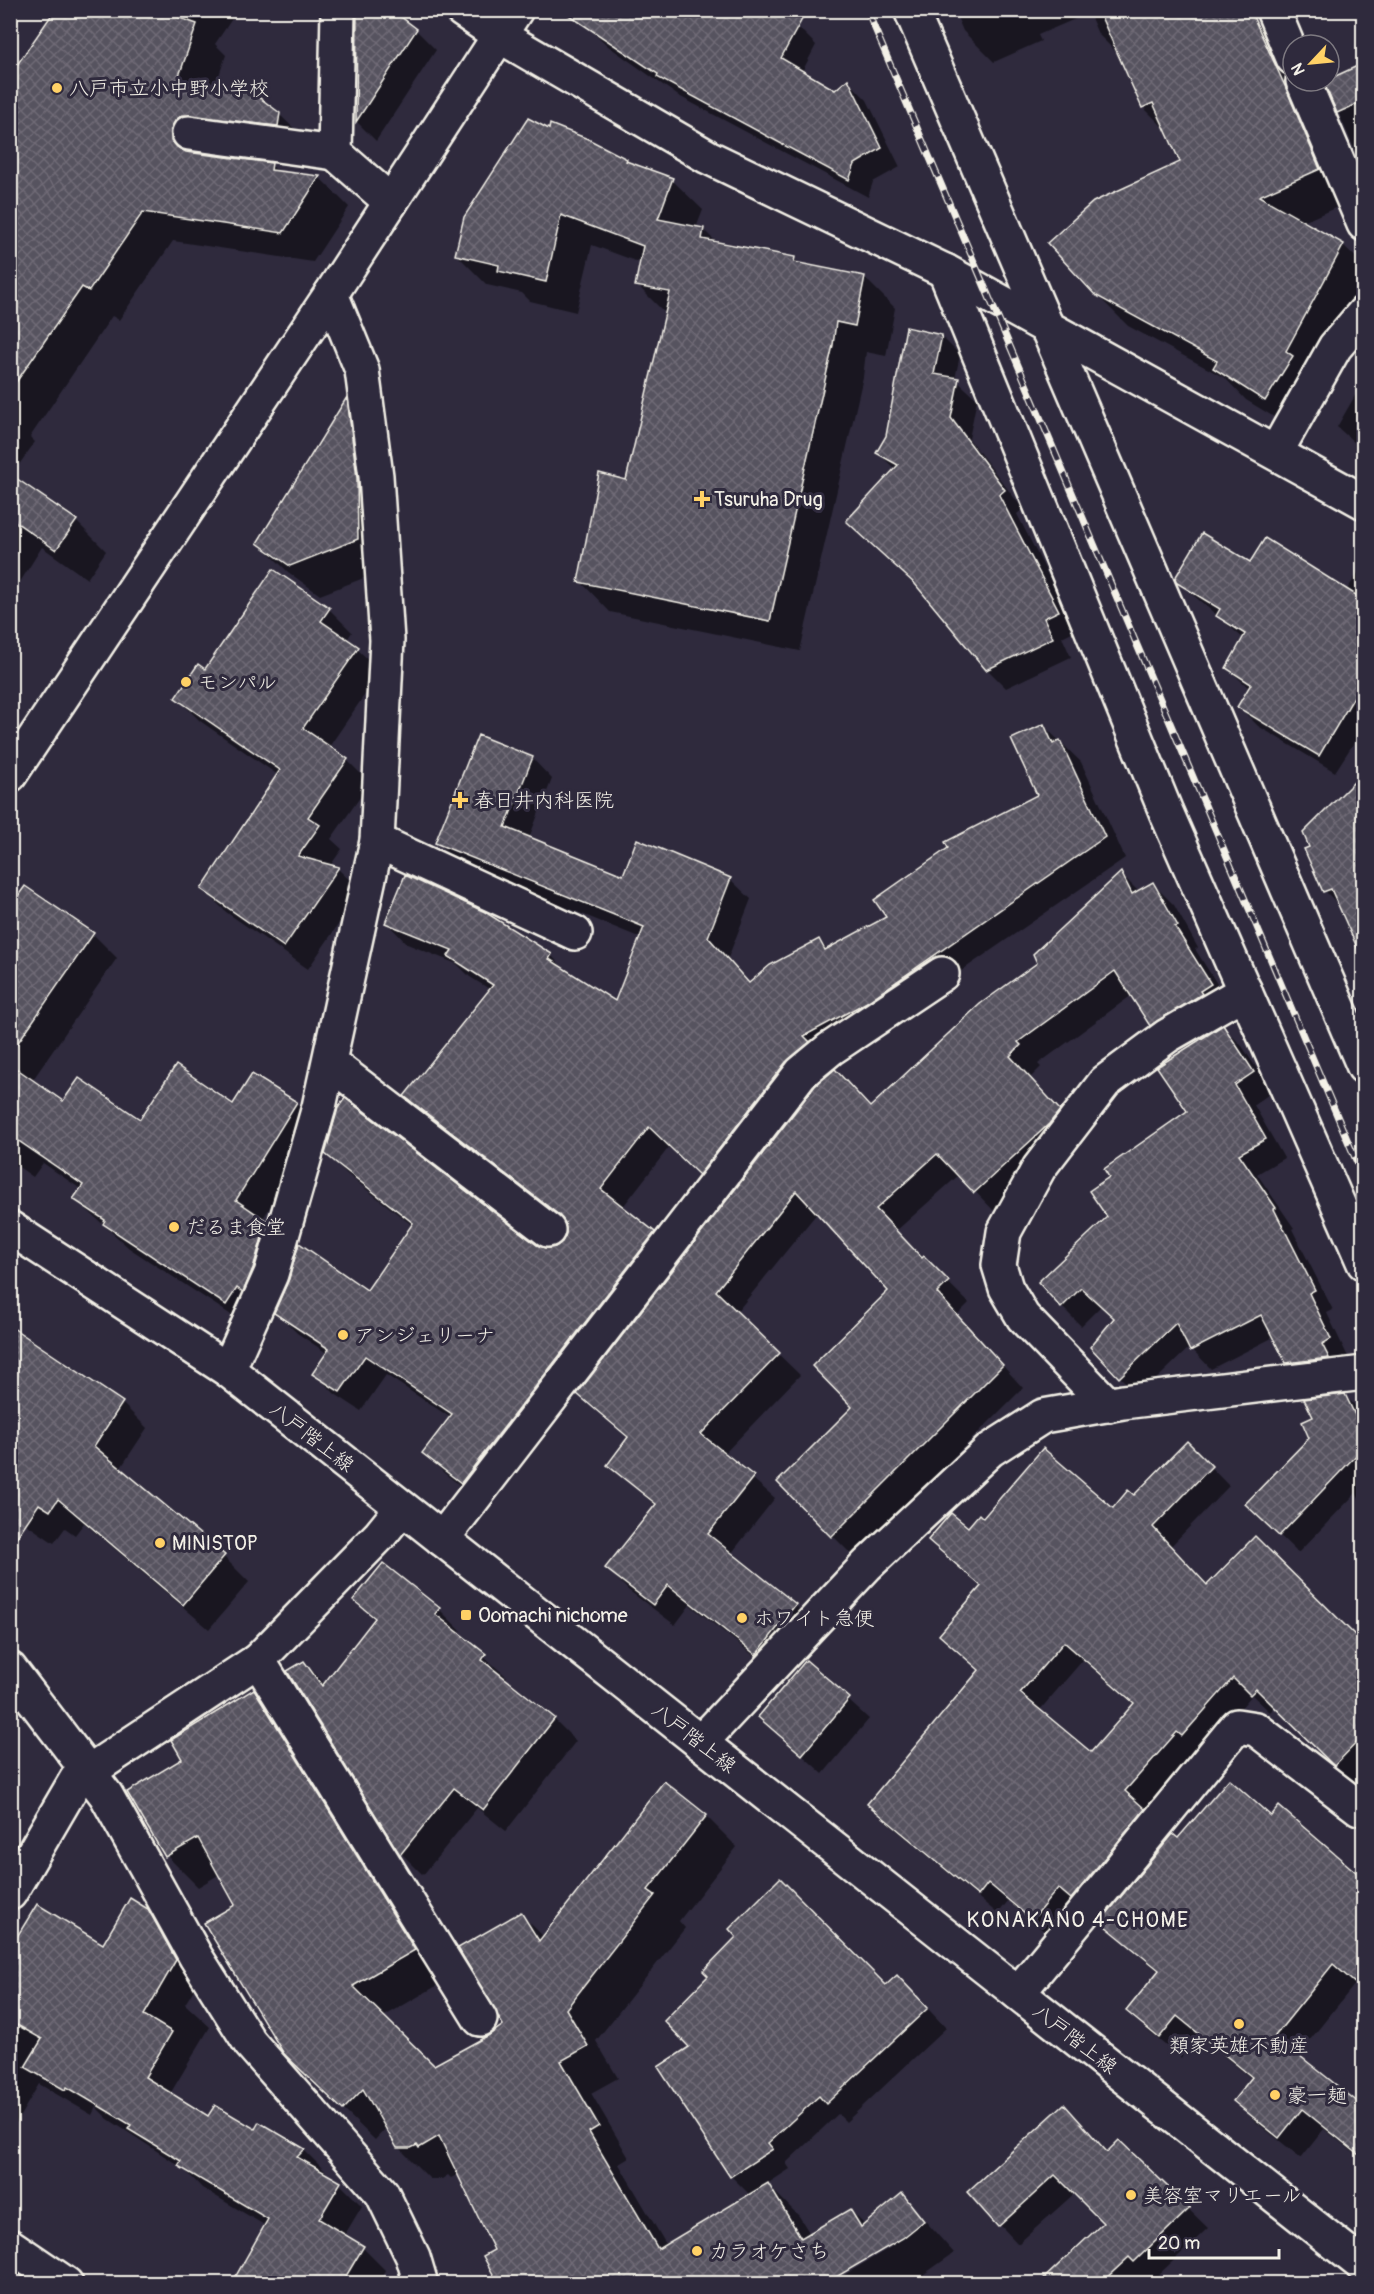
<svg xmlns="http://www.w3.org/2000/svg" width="1374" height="2294" viewBox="0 0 1374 2294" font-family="Pangolin,'Klee One',sans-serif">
	<defs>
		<pattern id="building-cross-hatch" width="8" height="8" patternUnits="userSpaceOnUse" patternTransform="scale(1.5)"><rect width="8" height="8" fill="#56525f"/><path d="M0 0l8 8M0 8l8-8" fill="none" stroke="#6f6b76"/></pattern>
	</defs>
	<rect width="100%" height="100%" fill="#2f2a3d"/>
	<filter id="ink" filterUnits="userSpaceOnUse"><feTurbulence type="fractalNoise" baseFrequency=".0167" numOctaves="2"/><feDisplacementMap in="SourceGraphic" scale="12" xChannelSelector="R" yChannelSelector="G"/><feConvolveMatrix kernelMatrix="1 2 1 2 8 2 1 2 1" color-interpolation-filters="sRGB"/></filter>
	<g filter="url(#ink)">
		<g fill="#0007" fill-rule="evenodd">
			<polygon points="53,10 238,10 215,44 226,55 215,87 279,114 310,144 204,151 203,155 271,165 279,172 319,177 349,207 313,262 173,241 119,320 112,316 30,437 35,442 11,476 76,521 106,551 87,579 42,547 10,598 10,78 55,13"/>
			<polygon points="358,10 416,30 436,50 376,141 357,122"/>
			<polygon points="954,10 1248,10 1253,21 1282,50 1351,201 1303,222 1343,245 1364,265 1364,298 1297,431 1246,400 1225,378 1128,326 1096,294 1182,163 1168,132 1143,107 1121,57 1098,34 1089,13 1038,35 1041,41 994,62 963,31"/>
			<polygon points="798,27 816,45 802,72 836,92 848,81 867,100 900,167 873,182 868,197 677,95 608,46 589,28"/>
			<polygon points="1364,65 1364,161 1356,153 1325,82"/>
			<polygon points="549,131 588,140 631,165 672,180 703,210 696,228 703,229 717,243 794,258 800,265 864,277 895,308 886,356 866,352 863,377 800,651 610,612 580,581 627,482 666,314 637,285 641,263 592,245 576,312 530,301 522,293 487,285 456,254"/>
			<polygon points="941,336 960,355 955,379 977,399 969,439 1023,509 1017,514 1076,630 1062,637 1071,657 1006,688 987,669 896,470 878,453"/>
			<polygon points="1364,380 1364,451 1337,427"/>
			<polygon points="347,400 376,428 387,569 320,595 288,572 259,543"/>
			<polygon points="1250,564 1346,591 1364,564 1364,727 1335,772 1258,726 1239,707 1250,689 1227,668 1244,639 1178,582"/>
			<polygon points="273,571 329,609 352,632 347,640 381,671 329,747 347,760 370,783 331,839 342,849 330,866 338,869 361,891 308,969 226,912 203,889 278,775 200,721 177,698 206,671"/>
			<polygon points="1044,726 1081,762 1125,858 887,1022 806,1082 720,1194 670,1146 622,1208 675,1253 482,1502 444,1473 424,1453 451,1418 386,1375 361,1411 335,1394 314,1373 328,1354 297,1333 276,1312 368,1292 413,1226 347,1174 327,1154 545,1250 555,1249 564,1243 568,1233 567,1224 427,1116 406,1096 491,990 470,977 457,964 407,944 387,923 551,955 570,975 616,1003 641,938 457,863 437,842 532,758 552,779 529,838 624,877 730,879 751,899 728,958 750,984 818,940 828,950 888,918 1039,796"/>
			<polygon points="1311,848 1340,906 1325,891"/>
			<polygon points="1121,874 1139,892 1153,884 1174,905 1198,948 1195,949 1231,1006 1172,1046 1151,1025 1132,995 1038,1064 1041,1067 1030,1078 1080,1133 997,1214 959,1175 896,1231 969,1303 957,1315 1023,1388 854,1557 779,1482 855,1407 890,1291 818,1212 736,1313 800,1375 724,1454 775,1498 731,1554 795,1605 817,1626 778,1675 690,1605 675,1625 628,1590 607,1568 656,1506 609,1465 629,1439 579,1394 871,1108 1039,963"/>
			<polygon points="10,909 93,934 117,958 32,1081 64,1103 140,1121 233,1106 296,1103 320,1127 262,1220 290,1247 251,1328 129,1248 75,1199 82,1190 43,1163 33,1177 10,1161"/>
			<polygon points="1223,1027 1242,1046 1272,1092 1254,1105 1284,1158 1257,1174 1294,1228 1292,1229 1333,1310 1327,1313 1349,1359 1307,1382 1287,1363 1274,1337 1211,1369 1190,1347 1139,1396 1120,1377 1116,1319 1101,1306 1081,1326 1062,1307 1109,1217 1189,1112"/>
			<polygon points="10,1301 15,1306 10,1312"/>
			<polygon points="10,1327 122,1403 147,1428 120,1469 224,1557 249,1582 209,1629 84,1523 75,1535 65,1528 54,1543 10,1513"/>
			<polygon points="1345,1396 1364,1414 1364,1508 1356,1493 1298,1553 1266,1522 1311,1439 1315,1418"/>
			<path d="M1187,1443L1229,1486L1171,1546L1208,1586L1364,1646V1773L1354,1783L1276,1706L1270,1712L1252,1695L1202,1754L1197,1750L1144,1810L1162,1829L1051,1937L1008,1901L998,1914L888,1823L869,1804L980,1671L941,1635L982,1587L949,1558L968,1529L984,1520L1113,1510L1135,1497ZM1083,1660L1135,1705L1091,1754L1039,1711Z"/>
			<polygon points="355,1600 439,1609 461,1631 458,1634 507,1677 505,1680 554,1719 576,1741 506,1831 477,1808 423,1875 402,1854 289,1671 304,1662 325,1684 375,1620"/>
			<polygon points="806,1662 869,1719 823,1774 760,1717"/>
			<polygon points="254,1691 285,1722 445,1981 383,2017 433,2067 490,2036 505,2025 521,1914 544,1937 706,1816 737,1847 679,1921 685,1928 596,2041 618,2078 591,2093 629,2158 619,2164 667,2246 750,2195 731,2176 660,2068 887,1987 916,1996 946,2028 846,2122 838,2114 786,2163 790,2169 767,2184 799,2216 810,2234 850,2210 865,2225 902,2195 954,2253 910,2284 829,2284 891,2247 889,2244 823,2284 499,2284 485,2256 496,2250 459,2174 451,2178 448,2175 442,2179 430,2179 398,2147 387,2127 375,2140 315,2082 237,1905 220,1874 198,1887 167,1856 184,1760"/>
			<polygon points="1272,1818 1364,1881 1364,1992 1355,1984 1297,2056 1354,2102 1364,2090 1364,2161 1324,2129 1301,2158 1256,2122 1235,2101 1252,2079 1199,2036 1181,2058 1149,2032 1128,2011 1159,1972 1102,1922 1178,1840"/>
			<polygon points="10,1834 39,1864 10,1892"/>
			<polygon points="147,1910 170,1933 198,1983 185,2004 210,2027 170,2094 209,2118 256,2131 260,2124 304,2150 326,2172 324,2174 340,2184 362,2206 344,2236 363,2248 385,2270 379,2284 233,2284 266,2226 202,2188 184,2169 108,2119 96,2107 92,2115 39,2084 10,2133 10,2010 103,1946"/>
			<polygon points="1082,2125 1108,2153 1119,2142 1208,2228 1153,2280 1149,2275 1140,2284 1070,2284 1056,2269 1105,2223 1075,2193 1018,2244 969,2192"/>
		</g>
		<g fill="url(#building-cross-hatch)" stroke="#f4f1e8" stroke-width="1.5" fill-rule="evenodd">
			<polygon points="55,10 158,10 197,24 178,79 253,93 280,113 278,126 182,115 175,121 171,130 171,140 177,147 186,152 272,163 271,170 320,176 283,233 143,212 89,291 82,287 10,391 10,75"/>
			<polygon points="357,10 392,10 417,29 356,122"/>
			<polygon points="561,10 807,10 781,58 835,90 848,79 882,148 855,164 849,180 657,77 658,74"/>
			<polygon points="1098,10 1250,10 1285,86 1320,169 1259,196 1344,244 1286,351 1293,356 1265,401 1213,368 1217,361 1095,295 1047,243 1093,202 1180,162 1153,103 1142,108"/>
			<polygon points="1364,63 1364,101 1337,113 1323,81 1329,81 1329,79"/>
			<polygon points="528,118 549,129 550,124 588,139 627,159 626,161 673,178 658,219 704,228 702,239 795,257 794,262 865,276 855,326 836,322 833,345 770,621 578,582 599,473 626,480 670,292 635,286 643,246 561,215 546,282 498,271 499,265 455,255 464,217"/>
			<polygon points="906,327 942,335 934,374 959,378 951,418 1005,490 999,495 1059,611 1044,618 1053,638 986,670 915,584 846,521 898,465 876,453 886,436"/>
			<polygon points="347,397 357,478 358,539 290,566 257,543"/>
			<polygon points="10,474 77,520 56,550 10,518"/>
			<polygon points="1202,533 1250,562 1265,538 1364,600 1364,680 1319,756 1237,707 1251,684 1226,668 1245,634 1216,616 1220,609 1177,583 1175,578"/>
			<polygon points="273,569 330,608 321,621 359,647 303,728 348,759 308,817 320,825 298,856 339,867 284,947 201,889 280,770 175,698 198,664 205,669"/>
			<polygon points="1044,724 1053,744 1060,740 1105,837 867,1002 804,1036 810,1042 786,1062 699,1175 649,1127 601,1189 655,1232 461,1483 422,1453 452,1414 365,1356 340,1392 312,1374 329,1349 274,1313 289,1279 299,1243 367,1290 413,1223 325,1154 338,1108 345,1098 537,1245 545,1248 555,1247 562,1242 566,1233 565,1223 559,1215 404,1096 493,985 448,956 452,950 385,923 405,875 485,912 552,954 549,959 615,1001 644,927 435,843 478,735 533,757 505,827 623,875 637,839 731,878 708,937 749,983 770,965 819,939 825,950 886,917 874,900 948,848 945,842 1037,795 1011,739"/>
			<polygon points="1364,772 1364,963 1331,889 1323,892 1304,849 1309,847 1303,833"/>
			<polygon points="1121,872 1132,894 1153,882 1178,926 1175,927 1211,984 1200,991 1202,994 1150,1026 1115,971 1018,1042 1021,1045 1010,1056 1060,1110 1049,1124 974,1193 937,1154 876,1209 922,1258 924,1256 949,1281 937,1293 1003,1365 831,1537 777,1482 852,1407 812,1366 888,1291 796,1191 716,1291 780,1353 701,1434 754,1476 708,1534 796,1604 756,1655 668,1585 653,1605 605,1568 656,1504 607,1465 628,1437 577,1394 815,1086 835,1069 870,1107 980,1004 1037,963 1033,954"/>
			<polygon points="25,886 94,933 10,1054 10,907"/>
			<polygon points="1223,1025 1254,1072 1235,1085 1266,1139 1239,1154 1276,1208 1274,1209 1315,1290 1309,1293 1331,1339 1322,1344 1329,1358 1286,1363 1261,1315 1190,1351 1176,1323 1119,1378 1090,1347 1114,1318 1081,1288 1061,1308 1038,1282 1107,1217 1089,1191 1109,1177 1104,1169 1187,1111 1157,1067"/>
			<polygon points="10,1064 63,1101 79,1078 140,1119 176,1065 233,1104 252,1074 297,1102 236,1200 267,1221 253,1268 243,1292 237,1288 226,1305 103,1224 105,1220 73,1199 83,1185 10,1135"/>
			<polygon points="10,1326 123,1402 94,1446 225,1555 183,1605 58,1499 50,1511 39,1504 10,1547"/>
			<polygon points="1345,1394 1364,1434 1364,1447 1279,1536 1245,1504 1309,1438 1302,1422 1313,1417 1304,1399"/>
			<path d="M1187,1441L1212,1466L1153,1527L1207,1585L1255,1536L1364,1644V1735L1334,1766L1256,1689L1250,1695L1233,1678L1182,1736L1177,1732L1125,1791L1145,1809L1071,1899L1058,1888L1032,1920L988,1883L978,1896L867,1804L979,1670L939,1635L981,1586L928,1540L951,1513L968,1527L979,1514L983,1518L1043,1448L1113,1508L1128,1490L1134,1495ZM1064,1642L1134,1703L1091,1752L1020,1693Z"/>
			<polygon points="383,1563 440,1608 435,1614 486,1654 482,1660 555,1718 483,1810 454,1788 400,1855 287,1671 304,1661 322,1686 375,1618 353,1600"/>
			<polygon points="806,1660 850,1698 802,1755 758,1717"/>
			<polygon points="254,1689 415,1950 353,1986 434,2065 489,2035 503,2025 458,1948 521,1912 539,1941 664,1781 707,1815 648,1890 655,1895 566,2009 588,2046 561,2061 599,2126 589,2132 658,2249 768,2183 801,2238 850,2209 861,2227 902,2193 924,2221 903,2238 826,2283 498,2283 483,2256 494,2250 439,2136 419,2148 417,2145 411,2148 397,2148 363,2089 343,2110 284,2054 204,1923 235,1905 198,1838 165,1857 127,1792 182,1759 171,1740"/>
			<polygon points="1229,1779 1271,1816 1279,1806 1364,1879 1364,1991 1333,1964 1275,2036 1364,2107 1364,2159 1302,2109 1279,2138 1233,2101 1252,2077 1177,2016 1159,2038 1126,2011 1159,1970 1100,1922 1173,1834 1178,1838"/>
			<polygon points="780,1878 886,1985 897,1975 928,2008 826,2104 819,2096 768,2143 773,2149 730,2177 658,2067 689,2047 664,2021 708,1976 703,1971 736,1937 729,1929"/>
			<polygon points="130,1898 148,1909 176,1960 144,2015 172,2032 145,2077 208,2116 215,2105 255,2129 259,2122 305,2149 297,2157 341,2182 319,2219 364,2246 342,2283 232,2283 268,2219 178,2166 181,2161 128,2129 131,2125 67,2087 65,2090 25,2067 42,2039 10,2021 10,1948 37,1904 103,1944"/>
			<polygon points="1064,2104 1107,2152 1119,2140 1190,2208 1134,2262 1129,2257 1101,2283 1039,2283 1103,2223 1055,2175 998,2227 967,2192"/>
		</g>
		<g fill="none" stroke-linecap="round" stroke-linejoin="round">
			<g stroke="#f4f1e8" stroke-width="38">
				<g id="minor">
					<polyline points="338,10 335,153 391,202"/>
					<polyline points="462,10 500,36 708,157 945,271 1364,502"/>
					<polyline points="911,10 1364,1067"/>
					<polyline points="1273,10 1293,58"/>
					<polyline points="1303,81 1364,224"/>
					<polyline points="189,133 335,153"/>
					<polyline points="945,271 1166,812 1364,1263"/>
					<polyline points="1276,452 1335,347 1364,313"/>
					<polyline points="10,775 331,294 516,10"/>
					<polyline points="377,841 575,933"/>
					<polyline points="330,1063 548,1230"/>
					<polyline points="228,1370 271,1274 319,1107 377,841 387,640 376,476 362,370 331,294"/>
					<polyline points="1108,1405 1023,1317 1006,1288 999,1265 1004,1232 1039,1168 1105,1082 1167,1036 1245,991"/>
					<polyline points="442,1539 801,1073 830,1049 942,974"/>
					<polyline points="258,1660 480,2019"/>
					<polyline points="10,1669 106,1795 196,1957 250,2043 382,2193 413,2257 421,2284"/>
					<polyline points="700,1743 867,1565 990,1450 1043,1416 1123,1402 1364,1373"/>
					<polyline points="10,1893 76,1780 258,1660 380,1535 402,1508"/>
					<polyline points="1018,1993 1237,1726 1256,1729 1359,1808 1364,1803"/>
					<polyline points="10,2246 66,2284"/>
				</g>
			</g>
			<g stroke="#f4f1e8" stroke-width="38">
				<polyline id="major" points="10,1228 228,1370 1364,2266"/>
			</g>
			<use href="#minor" stroke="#2f2a3d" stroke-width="33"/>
			<use href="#major" stroke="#2f2a3d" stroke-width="33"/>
			<g stroke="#f4f1e8" stroke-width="7">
				<polyline id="rail" points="867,10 1364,1179"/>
			</g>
			<use href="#rail" stroke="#2f2a3d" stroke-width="4.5" stroke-dasharray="14" stroke-linecap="butt"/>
		</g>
	</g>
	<g fill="#ffd166" stroke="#2f2a3d" stroke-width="2">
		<circle cx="57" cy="88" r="6"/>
		<path d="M699 490h6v6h6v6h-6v6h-6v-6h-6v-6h6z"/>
		<circle cx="186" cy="682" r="6"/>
		<path d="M457 791h6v6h6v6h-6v6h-6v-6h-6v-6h6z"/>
		<circle cx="174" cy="1227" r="6"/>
		<circle cx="343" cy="1335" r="6"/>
		<circle cx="160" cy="1543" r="6"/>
		<rect x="460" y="1609" width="12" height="12" rx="3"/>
		<circle cx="742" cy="1618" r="6"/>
		<circle cx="1239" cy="2024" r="6"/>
		<circle cx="1275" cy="2095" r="6"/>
		<circle cx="1131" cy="2195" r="6"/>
		<circle cx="697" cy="2251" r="6"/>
	</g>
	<g text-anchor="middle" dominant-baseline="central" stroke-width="6" stroke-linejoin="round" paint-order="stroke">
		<g font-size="20" fill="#f4f1e8" stroke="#2f2a3d" text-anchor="start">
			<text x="69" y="88">八戸市立小中野小学校</text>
			<text x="714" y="499">Tsuruha Drug</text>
			<text x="198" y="682">モンパル</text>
			<text x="474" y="800">春日井内科医院</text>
			<text x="186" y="1227">だるま食堂</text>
			<text x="355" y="1335">アンジェリーナ</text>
			<text x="172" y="1543">MINISTOP</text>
			<text x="478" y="1615">Oomachi nichome</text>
			<text x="754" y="1618">ホワイト急便</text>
			<text x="1239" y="2045" text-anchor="middle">類家英雄不動産</text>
			<text x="1287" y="2095">豪一麺</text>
			<text x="1143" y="2195">美容室マリエール</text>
			<text x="709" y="2251">カラオケさち</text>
		</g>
		<g font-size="20" fill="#f4f1e8" stroke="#2f2a3d">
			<text transform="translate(312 1437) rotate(38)">八戸階上線</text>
			<text transform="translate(694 1738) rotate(38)">八戸階上線</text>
			<text transform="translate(1075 2039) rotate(38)">八戸階上線</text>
		</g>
		<g font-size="21" letter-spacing="1.5" fill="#f4f1e8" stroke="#2f2a3d">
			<text x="1078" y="1920">KONAKANO 4-CHOME</text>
		</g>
	</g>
	<rect width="1374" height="2294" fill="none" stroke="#2f2a3d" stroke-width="36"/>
	<rect x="18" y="18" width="1338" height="2258" fill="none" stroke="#f4f1e8" stroke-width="2" filter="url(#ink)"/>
	<g transform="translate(1311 63) rotate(244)"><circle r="28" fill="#2f2a3d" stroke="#7e7a81" stroke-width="1.5"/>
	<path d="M0-4.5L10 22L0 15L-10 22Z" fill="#ffd166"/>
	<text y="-9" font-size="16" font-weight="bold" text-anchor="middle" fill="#f4f1e8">N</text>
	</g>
	<path d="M1149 2249v9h130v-9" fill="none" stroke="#f4f1e8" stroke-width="3"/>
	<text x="1158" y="2249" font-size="18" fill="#f4f1e8" stroke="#2f2a3d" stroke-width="4.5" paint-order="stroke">20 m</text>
</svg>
